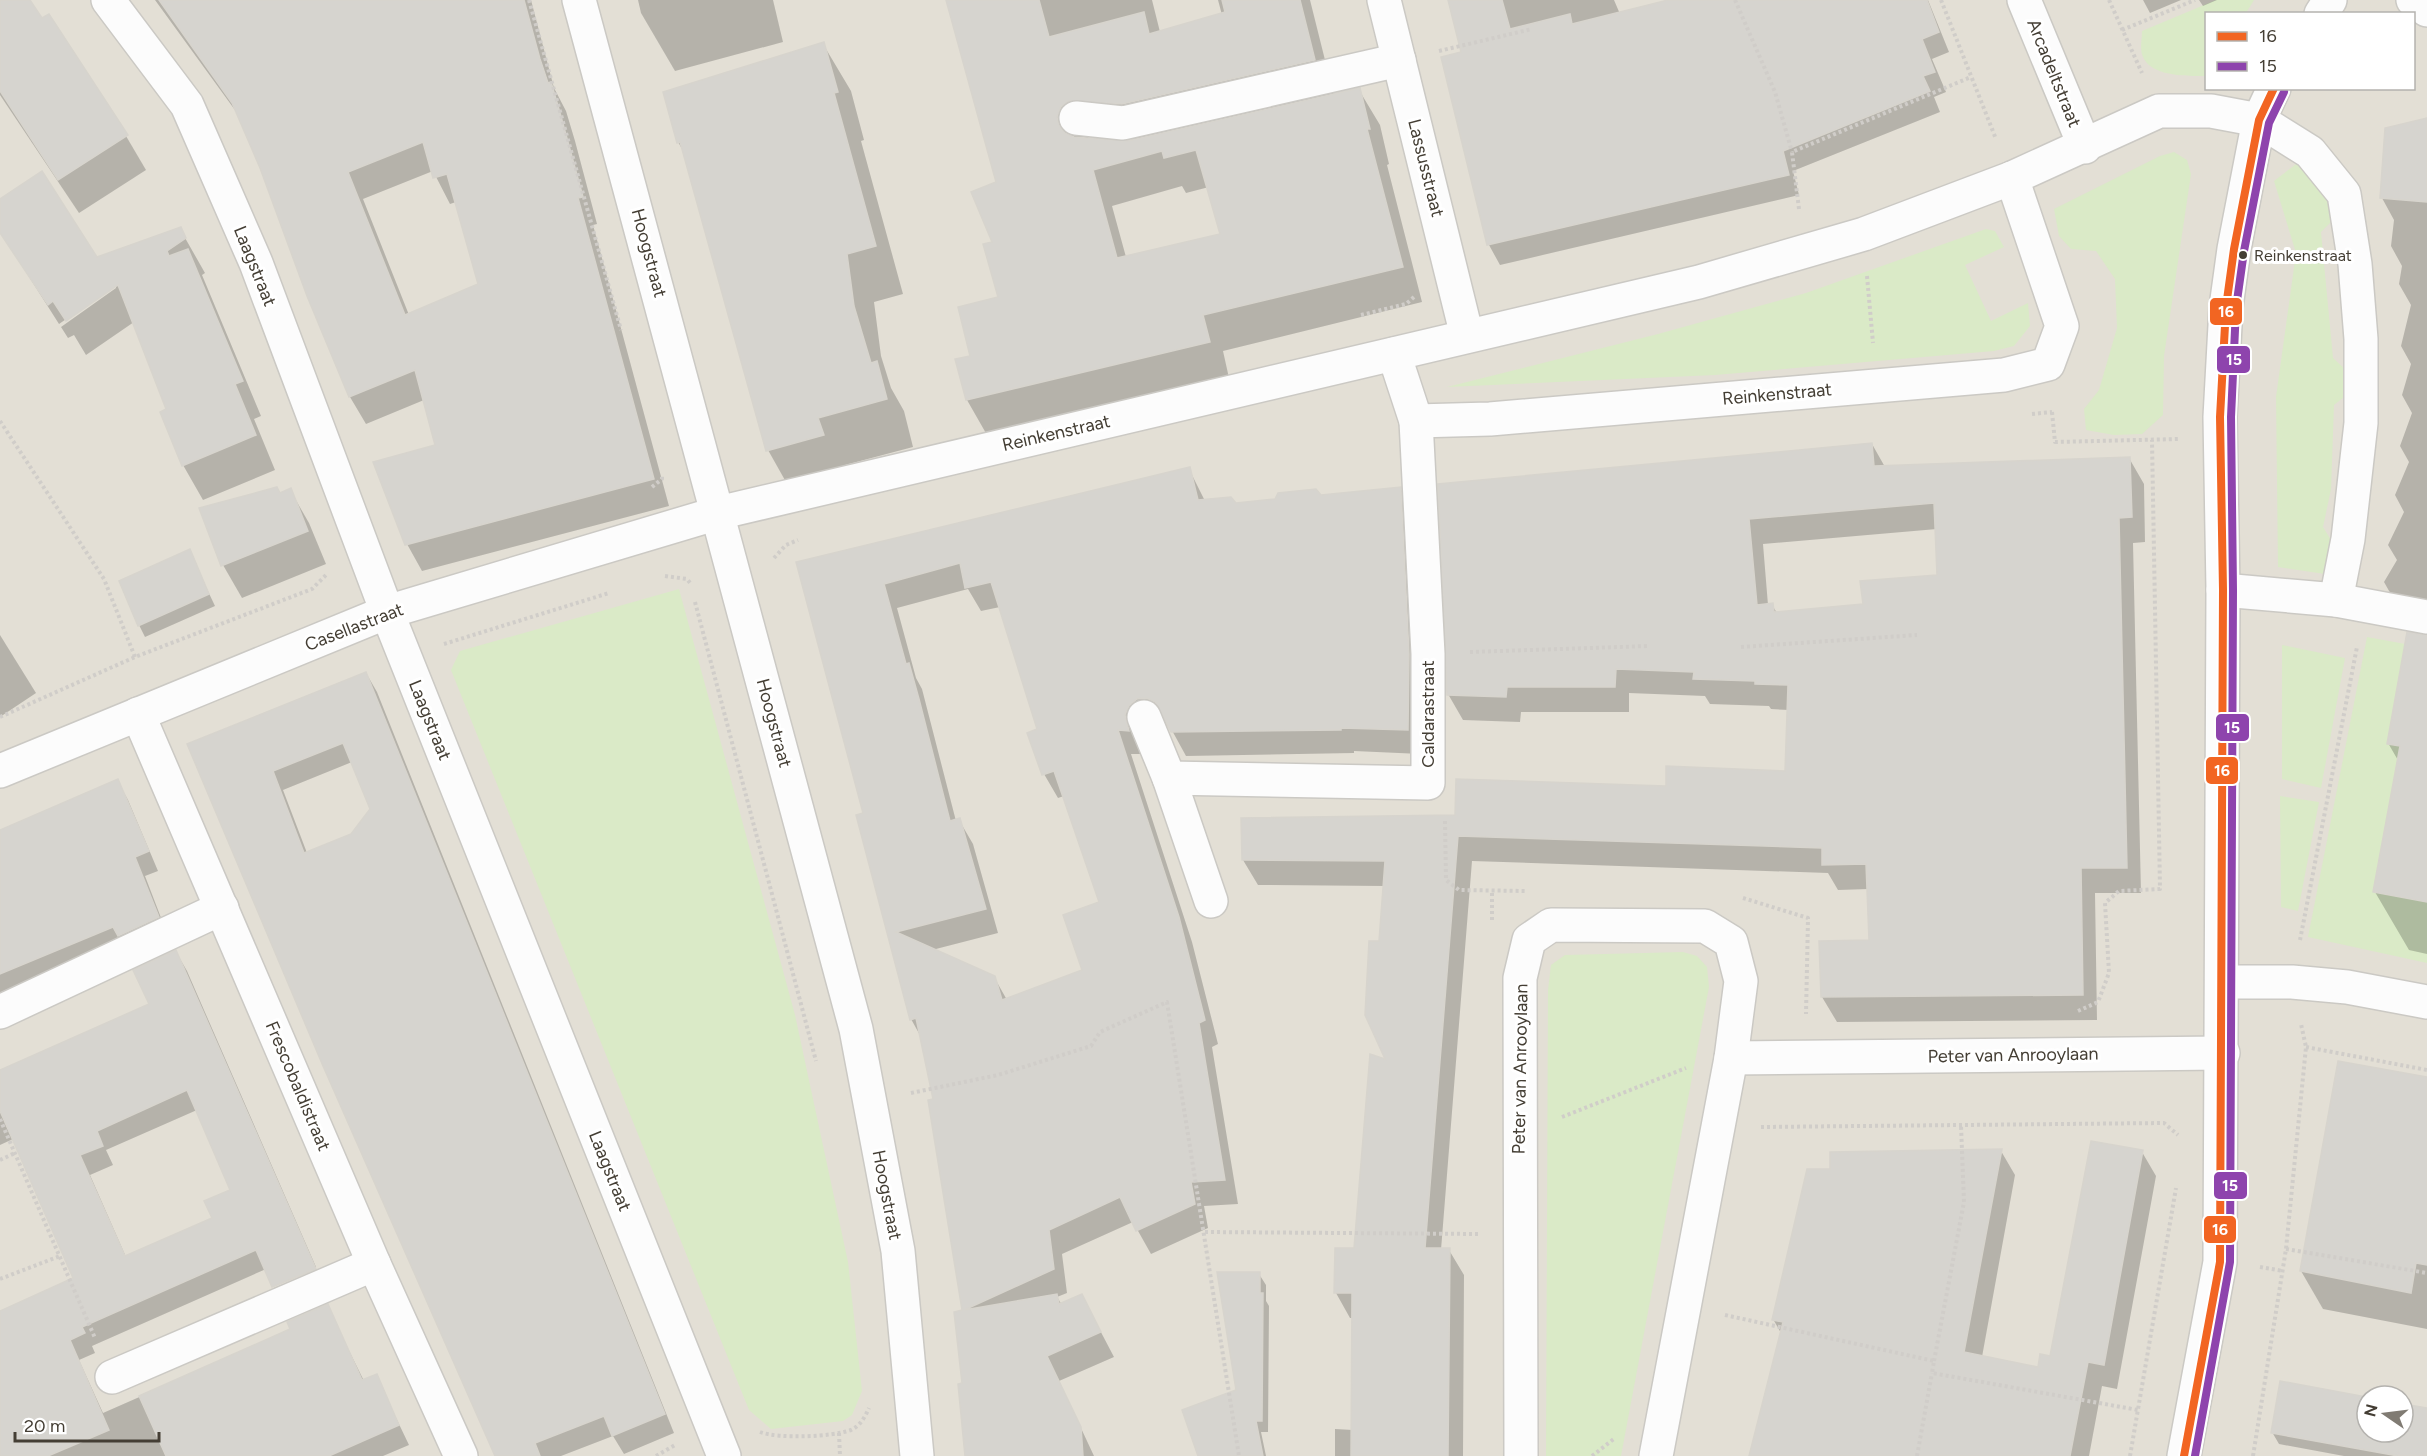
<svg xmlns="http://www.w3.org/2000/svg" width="2427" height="1456" viewBox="0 0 2427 1456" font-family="Figtree,sans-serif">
	<rect width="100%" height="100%" fill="#eeede8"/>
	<path fill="#e3dfd5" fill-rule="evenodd" d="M0,0H2427V1456H0ZM2206,14H2414V88H2206ZM2367,1396H2403V1432H2367Z"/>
	<g fill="#daeac7">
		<path d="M2216,0H2254L2246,13L2206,14V76C2189,76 2154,77 2144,59C2139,51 2142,40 2142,31Z"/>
		<polygon points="2174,152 2187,160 2191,174 2164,356 2163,415 2142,434 2114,435 2086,430 2084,409 2099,390 2117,328 2115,279 2096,251 2071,249 2059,236 2054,209 2160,156"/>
		<polygon points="2304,158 2336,217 2321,232 2333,358 2346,370 2348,394 2334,405 2331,489 2323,527 2331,540 2325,574 2278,567 2276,397 2296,253 2274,181"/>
		<polygon points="1986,229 1995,231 2004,247 1965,265 1991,321 2028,303 2030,326 2014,346 1994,351 1715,375 1447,387 1658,334 1806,293"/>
		<polygon points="679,589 795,1015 848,1262 862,1391 852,1415 843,1421 771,1429 749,1410 451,670 460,651"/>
		<polygon points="2367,637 2427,648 2427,963 2308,937"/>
		<polygon points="2282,645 2345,658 2321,788 2282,779"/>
		<polygon points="2280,796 2319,802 2298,911 2281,907"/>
		<polygon points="1683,952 1697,956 1707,967 1709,987 1621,1456 1546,1456 1548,990 1551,965 1565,955"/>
	</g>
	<g fill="#0003" fill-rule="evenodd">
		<polygon points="0,0 29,0 126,136 146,170 79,213 0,95"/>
		<path d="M155,0H531L554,88L566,111L575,141L597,224L593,225L669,506L422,571L407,544L437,446L424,400L366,424L350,397L240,117ZM433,171L450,204L456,202L479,285L409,315L363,199Z"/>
		<polygon points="638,0 773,0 783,42 675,71 641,13"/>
		<path d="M947,0H1152L1160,32L1222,15L1218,0H1310L1334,96L1359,90L1380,125L1389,164L1387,165L1422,302L1223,351L1229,378L987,435L967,400L957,360L972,357L1000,298L994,243L998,183ZM1090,136L1140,139L1127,143L1086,139ZM1182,186L1186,193L1209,187L1222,235L1126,257L1112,206Z"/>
		<polygon points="1449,0 1614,0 1620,14 1668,0 1928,0 1949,52 1932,59 1946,92 1934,97 1940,112 1793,171 1799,195 1500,265 1489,245 1443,58 1463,53"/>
		<polygon points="2143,0 2181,0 2150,13"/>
		<polygon points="2199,0 2217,0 2203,6"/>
		<polygon points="823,44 851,91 864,140 861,141 903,294 874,302 881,356 891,388 904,411 913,447 845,465 850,483 795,498 768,450 685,154 678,142"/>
		<polygon points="2427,120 2427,954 2409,950 2375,892 2399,762 2388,743 2414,635 2384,582 2397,560 2388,545 2404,512 2395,495 2409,462 2400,446 2412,413 2402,395 2411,364 2401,346 2411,305 2399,284 2402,266 2391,246 2394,220 2382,198"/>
		<polygon points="0,201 96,258 180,229 205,273 202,275 261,416 254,419 275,470 203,500 183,465 168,410 134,322 86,355 74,335 68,338 61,327 116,288 116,285 59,324 0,231"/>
		<path d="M1872,444L1885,467L2129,458L2144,484L2145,542L2133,543L2141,893H2095L2097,1020L1837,1022L1822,997L1870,941L1869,889L1838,890L1828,873L1472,861L1441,1250H1449L1464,1275L1463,1456H1335V1429L1353,1430V1318H1350L1336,1293L1356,1249L1388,1061L1380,943L1384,886L1258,885L1243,860V819L1456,816L1787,773L1789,710L1771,709L1769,706L1710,704L1705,696L1629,693V712H1521L1520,722L1463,720L1448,694L1440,485ZM1937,529L1938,576L1864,606L1777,613L1772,605H1768L1763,544Z"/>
		<path d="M1189,469L1205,501L1235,504L1400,489L1414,513L1421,754L1354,751V753L1186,756L1169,725L1161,722L1142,754H1131L1192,942L1218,1044L1212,1047L1238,1204L1204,1206L1208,1228L1151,1254L1133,1222L1062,1254L1067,1293L1057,1297L1062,1305L1082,1296L1114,1357L1059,1381L1094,1456H966L964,1312L935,1101L921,1037L911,1019L865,814L798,564ZM968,589L981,611L1000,607L1039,729L1044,774L1058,798L1064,796L1101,903L1084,971L1007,1000L994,977L932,950L998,933L973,844L959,820L956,821L922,689L916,678L897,608Z"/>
		<polygon points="290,490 309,523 326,564 242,598 223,565 280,494"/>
		<polygon points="189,551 215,606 145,637 139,625"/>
		<polygon points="0,635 36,693 0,717"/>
		<path d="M366,673L377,692L674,1433L624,1454L613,1436L561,1456H497L189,745ZM352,762L372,810L352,835L307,853L283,790Z"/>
		<polygon points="117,780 128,800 158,871 145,876 168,936 0,999 0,832"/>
		<path d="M176,952L187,971L316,1267L273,1285L266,1269L92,1346L95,1353L79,1360L103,1413L292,1330L327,1306L364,1381L376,1376L409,1445L383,1456H0V1312L75,1279L13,1139L0,1145V1072L151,1005ZM197,1110L232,1190L214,1219L126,1257L90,1175L113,1165L106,1150Z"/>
		<polygon points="2427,1079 2427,1329 2323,1309 2301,1271"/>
		<polygon points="2001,1151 2015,1175 1982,1357 2039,1369 2051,1357 2142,1152 2156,1176 2117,1389 2102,1386 2089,1456 1751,1456 1781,1333 1773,1319 1831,1170"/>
		<polygon points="317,1270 326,1288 285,1306 274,1288"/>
		<polygon points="1259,1274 1266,1285 1266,1301 1269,1306 1268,1432 1261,1432 1266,1456 1200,1456 1238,1391"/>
		<polygon points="2367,1398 2367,1432 2403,1432 2403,1405 2427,1410 2427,1456 2344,1456 2279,1444 2272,1432"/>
	</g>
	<g fill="#d6d4cf" stroke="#d7d4cd" stroke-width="1.5" fill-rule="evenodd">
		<polygon points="0,0 30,0 42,18 49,14 128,135 58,180 0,91"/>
		<path d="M159,0H524L540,59L548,83L551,82L560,113L583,197L578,198L654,479L405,545L373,462L435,445L415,370L349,397L307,296L260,168L232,103ZM423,142L433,178L447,174L478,284L405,315L348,172Z"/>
		<path d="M946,0H1039L1049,37L1144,12L1149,34L1225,12L1222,0H1300L1315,60L1122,104L1069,101L1061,107L1057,117L1059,125L1065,133L1074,137L1127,141L1360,88L1370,129H1367L1403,267L1203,315L1210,342L966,400L955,359L970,356L958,307L998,297L983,244L992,242L971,192L996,182ZM1196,150L1220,234L1117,258L1093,170L1162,151L1164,158Z"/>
		<polygon points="1448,0 1502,0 1510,29 1570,14 1572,24 1668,0 1927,0 1939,32 1922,39 1935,72 1923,76 1930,91 1783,151 1789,175 1487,245 1441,57 1461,52"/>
		<polygon points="824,42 838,92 834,93 876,246 847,254 854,306 871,363 877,361 887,399 818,418 824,435 766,451 680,142 677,143 663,92"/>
		<polygon points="2427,118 2427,202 2380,198 2385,128"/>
		<polygon points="42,171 97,257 181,227 186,238 167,251 169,256 188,249 243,381 235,384 256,435 182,466 160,412 166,409 118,285 66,321 53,301 48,305 0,233 0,199"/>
		<path d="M1872,443L1874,466L2130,457L2132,517L2119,518L2127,868H2081L2083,995L1821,997L1819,941L1869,940L1866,864L1822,865V848L1458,836L1425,1248H1450L1448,1456H1351L1352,1293H1334L1335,1248H1354L1370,1054L1385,1059L1365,1015L1369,941H1379L1385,861L1242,860L1241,818L1455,815L1456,779L1666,786V766L1785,771L1788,685L1755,684V681L1693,679L1694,672L1616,669L1615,687H1507L1506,697L1447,695L1438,484ZM1934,503L1937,575L1860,581L1863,604L1774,612L1773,603L1757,605L1749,519Z"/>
		<path d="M1190,467L1198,500L1231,497L1236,503L1275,499L1278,493L1316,489L1321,495L1401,487L1409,654L1408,730L1341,728V730L1171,732L1155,702L1146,698L1137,699L1129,706L1125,715L1129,731L1118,730L1179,917L1205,1020L1199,1023L1225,1180L1191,1182L1195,1204L1136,1231L1120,1197L1049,1230L1054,1269L964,1310L1057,1294L1059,1304L1082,1294L1101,1332L1047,1356L1081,1427L1083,1456H965L958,1384L962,1383L954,1312L962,1310L928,1100L933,1099L916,1018L910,1020L856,815L863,813L796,562ZM960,563L965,588L991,582L1037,729L1027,733L1042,775L1054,771L1099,902L1063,915L1082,970L1002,1000L995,976L896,932L986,909L960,818L950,821L919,699L909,663L906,664L884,584Z"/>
		<polygon points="277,487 280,493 291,488 308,531 221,566 199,508"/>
		<polygon points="190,549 209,594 138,626 119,581"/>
		<polygon points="2407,632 2427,635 2427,902 2373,892 2400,746 2387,744"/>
		<path d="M366,672L665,1414L612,1436L604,1416L535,1443L540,1456H495L323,1066L187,744ZM343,743L370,809L351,834L304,853L273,771Z"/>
		<polygon points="118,779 149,851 135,857 159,917 118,936 113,927 0,974 0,830"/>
		<path d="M176,950L316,1269L272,1287L256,1250L82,1327L85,1333L70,1340L109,1430L48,1456H0V1311L73,1278L0,1111V1070L149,1004L133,970ZM187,1090L230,1190L204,1201L212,1218L125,1256L80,1155L103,1146L97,1131Z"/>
		<polygon points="2338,1061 2427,1077 2427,1265 2416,1263 2411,1293 2300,1271"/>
		<polygon points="2091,1141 2143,1150 2104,1365 2088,1362 2070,1456 1749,1456 1783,1322 1772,1320 1807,1169 1830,1169 1830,1152 2002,1149 1964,1352 2038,1367 2040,1354 2050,1356"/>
		<polygon points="1217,1272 1260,1272 1260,1293 1263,1293 1262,1421 1256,1421 1263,1456 1198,1456 1182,1410 1236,1390"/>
		<polygon points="328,1304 362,1380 377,1374 399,1425 329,1456 166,1456 139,1396 290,1329 287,1322"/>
		<polygon points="2280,1381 2367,1397 2367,1432 2403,1432 2403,1404 2427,1408 2427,1456 2398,1456 2271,1433"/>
	</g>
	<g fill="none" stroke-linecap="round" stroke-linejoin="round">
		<g stroke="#cbc9c4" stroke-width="36">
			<g id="minor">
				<polyline points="108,0 187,105 256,263 387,612 724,1456"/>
				<polyline points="579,0 856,1029 898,1251 917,1456"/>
				<polyline points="1384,0 1467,336"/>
				<polyline points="2024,0 2085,147"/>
				<polyline points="2413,0 2427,10"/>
				<polyline points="2321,14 2330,0"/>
				<polyline points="1076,118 1123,123 1399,60"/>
				<polyline points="1394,354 1416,421 1490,419 2004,375 2048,364 2062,326 2012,178"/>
				<polyline points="2336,600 2427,617"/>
				<polyline points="138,714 374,1264 461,1456"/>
				<polyline points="1144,717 1169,778 1211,901"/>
				<polyline points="0,771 387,612 718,513 1699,282 1864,234 2012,178 2159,111 2211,111 2259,120 2310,152 2344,194 2355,264 2361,339 2361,423 2348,539 2336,600 2223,590"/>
				<polyline points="1169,778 1428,783 1428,654 1416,421"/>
				<polyline points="2222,982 2292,982 2347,987 2427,1002"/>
				<polyline points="0,1012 222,908"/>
				<polyline points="1731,1058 2223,1053"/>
				<polyline points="112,1377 374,1264"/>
				<polyline points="1521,1456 1520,978 1529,940 1551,925 1705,926 1731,942 1741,981 1731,1058 1656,1456"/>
				<polyline points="2184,1456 2220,1262 2223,590 2220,417 2226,307 2234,249 2259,120 2274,88"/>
			</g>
		</g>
		<g stroke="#d0cdc9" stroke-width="4" stroke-dasharray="3 3" stroke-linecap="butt">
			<polyline points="529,0 621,330"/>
			<polyline points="1735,0 1775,92 1792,152"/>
			<polyline points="1941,0 1996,139"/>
			<polyline points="2109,0 2142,73"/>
			<polyline points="2122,30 2195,0"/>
			<polyline points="1439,51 1532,29"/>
			<polyline points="1799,209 1792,152 1971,77"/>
			<polyline points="1867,276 1873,343"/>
			<polyline points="1361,315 1406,304 1415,296"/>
			<polyline points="2052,412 2055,442 2179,439"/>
			<polyline points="2032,414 2052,412"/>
			<polyline points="0,421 104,579 135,657"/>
			<polyline points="652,487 662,479 662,474"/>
			<polyline points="774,558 786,545 798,540"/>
			<polyline points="665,576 687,579 691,584"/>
			<polyline points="695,602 816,1061"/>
			<polyline points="444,644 609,593"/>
			<polyline points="1741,647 1917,635"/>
			<polyline points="1470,652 1649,646"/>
			<polyline points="0,717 135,657 312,589 327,574"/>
			<polyline points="1445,821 1446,880 1459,890 1526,891"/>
			<polyline points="1743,898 1808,918 1806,1014"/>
			<polyline points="1492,920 1492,890"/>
			<polyline points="2300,940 2357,647"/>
			<polyline points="2078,1011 2098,1002 2109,973 2105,903 2119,891 2160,889 2152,440"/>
			<polyline points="2306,1047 2427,1070"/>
			<polyline points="911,1093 998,1075 1091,1046 1100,1032 1167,1002 1239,1456"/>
			<polyline points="1562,1117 1686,1068"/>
			<polyline points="0,1119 95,1338"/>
			<polyline points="1761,1127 2164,1123 2178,1135"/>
			<polyline points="0,1160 15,1153"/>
			<polyline points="1205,1232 1480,1234"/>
			<polyline points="2286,1249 2427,1273"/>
			<polyline points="2260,1267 2283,1271"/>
			<polyline points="0,1279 60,1256"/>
			<polyline points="1725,1315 1934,1361 1932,1373 2138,1410"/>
			<polyline points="1934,1361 1964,1202 1961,1125"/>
			<path d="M760,1432C778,1439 832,1437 851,1430C860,1426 865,1417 869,1408"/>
			<polyline points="839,1433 840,1456"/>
			<polyline points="656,1456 675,1445"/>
			<polyline points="1592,1456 1615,1438"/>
			<polyline points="1917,1456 1932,1373"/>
			<polyline points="2130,1456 2176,1188"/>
			<polyline points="2253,1456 2286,1249 2306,1047 2301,1024"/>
		</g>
		<use href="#minor" stroke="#fcfcfc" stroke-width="33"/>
		<g stroke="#fff" stroke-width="12">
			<polyline id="bus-1" points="2184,1456 2220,1262 2223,590 2220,417 2226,307 2234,249 2259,120 2274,88"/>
		</g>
		<g stroke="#fff" stroke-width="12">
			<polyline id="bus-2" points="2195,1456 2230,1262 2233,590 2231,417 2236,308 2244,251 2269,123 2284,92"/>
		</g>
		<use href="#bus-1" stroke="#f26522" stroke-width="8"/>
		<use href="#bus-2" stroke="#8e44ad" stroke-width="8"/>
	</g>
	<circle fill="#443e34" stroke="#fff" stroke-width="2" cx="2243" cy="255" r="5"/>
	<g text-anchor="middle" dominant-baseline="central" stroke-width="6" stroke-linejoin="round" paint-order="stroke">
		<g font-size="16" fill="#443e34" stroke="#fff" text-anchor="start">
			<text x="2254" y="255">Reinkenstraat</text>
		</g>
		<g font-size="18" fill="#443e34" stroke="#fff">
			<text transform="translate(2054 73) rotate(68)">Arcadeltstraat</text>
			<text transform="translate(1426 168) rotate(76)">Lassusstraat</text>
			<text transform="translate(649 253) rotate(75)">Hoogstraat</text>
			<text transform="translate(255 266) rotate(68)">Laagstraat</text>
			<text transform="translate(1777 394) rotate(-5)">Reinkenstraat</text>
			<text transform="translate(1056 433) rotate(-13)">Reinkenstraat</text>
			<text transform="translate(354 627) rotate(-21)">Casellastraat</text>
			<text transform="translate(1428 714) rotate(-90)">Caldarastraat</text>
			<text transform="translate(430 720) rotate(68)">Laagstraat</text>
			<text transform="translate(774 723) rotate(75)">Hoogstraat</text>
			<text transform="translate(2013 1055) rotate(-1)">Peter van Anrooylaan</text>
			<text transform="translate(1520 1069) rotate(-89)">Peter van Anrooylaan</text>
			<text transform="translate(298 1086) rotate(67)">Frescobaldistraat</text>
			<text transform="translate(610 1171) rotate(68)">Laagstraat</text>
			<text transform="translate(887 1195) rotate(79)">Hoogstraat</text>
		</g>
	</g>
	<g stroke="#fff" stroke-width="2">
		<rect x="2209" y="297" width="34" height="29" rx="6" fill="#f26522"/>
		<rect x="2216" y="345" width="35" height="29" rx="6" fill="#8e44ad"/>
		<rect x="2215" y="713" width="35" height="29" rx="6" fill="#8e44ad"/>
		<rect x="2205" y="756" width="34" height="29" rx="6" fill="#f26522"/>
		<rect x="2213" y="1171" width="35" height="29" rx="6" fill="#8e44ad"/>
		<rect x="2203" y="1215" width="34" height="29" rx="6" fill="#f26522"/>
	</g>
	<g font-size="16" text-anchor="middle" font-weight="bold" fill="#fff">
		<text x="2226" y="317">16</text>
		<text x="2234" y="365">15</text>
		<text x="2232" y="733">15</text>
		<text x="2222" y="776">16</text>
		<text x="2230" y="1191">15</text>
		<text x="2220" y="1235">16</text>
	</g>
	<rect x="2205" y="12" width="210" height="78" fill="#ffffff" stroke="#b4b2ae" stroke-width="1.5"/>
	<rect x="2217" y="32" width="30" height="9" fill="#f26522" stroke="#b4b2ae" stroke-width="1.5"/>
	<text x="2259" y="42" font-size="18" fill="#443e34">16</text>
	<rect x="2217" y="62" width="30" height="9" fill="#8e44ad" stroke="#b4b2ae" stroke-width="1.5"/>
	<text x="2259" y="72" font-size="18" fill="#443e34">15</text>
	<g transform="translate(2385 1414) rotate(284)"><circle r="28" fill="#ffffff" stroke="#b4b2ae" stroke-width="1.5"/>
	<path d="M0-4.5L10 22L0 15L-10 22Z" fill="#807b73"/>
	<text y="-9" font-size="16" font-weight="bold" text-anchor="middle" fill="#443e34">N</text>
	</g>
	<path d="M15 1432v9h144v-9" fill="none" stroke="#443e34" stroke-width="3"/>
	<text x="24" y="1432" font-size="18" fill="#443e34" stroke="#ffffff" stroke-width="4.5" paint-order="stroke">20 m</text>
</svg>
